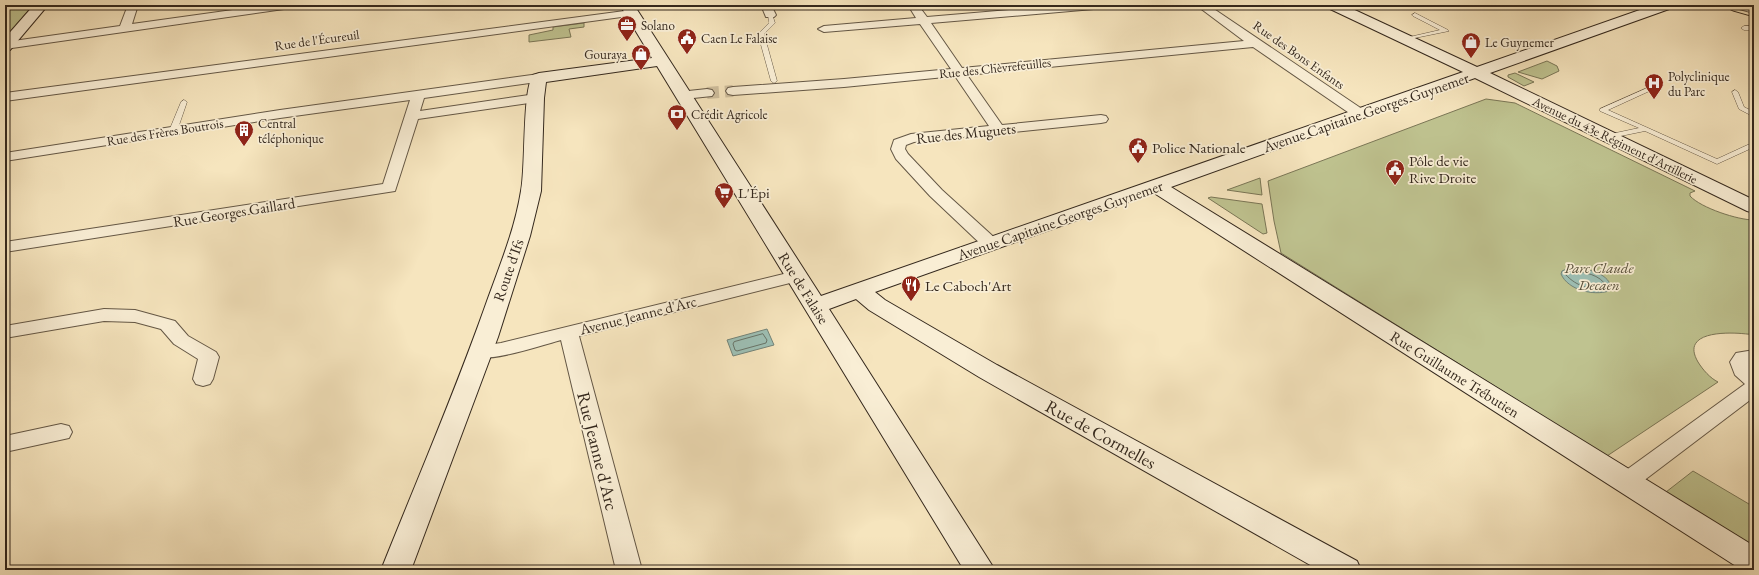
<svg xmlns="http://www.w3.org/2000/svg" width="1759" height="575" viewBox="0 0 1759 575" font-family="'EB Garamond',serif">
	<rect width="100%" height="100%" fill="#f6e5be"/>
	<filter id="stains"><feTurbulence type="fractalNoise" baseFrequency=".005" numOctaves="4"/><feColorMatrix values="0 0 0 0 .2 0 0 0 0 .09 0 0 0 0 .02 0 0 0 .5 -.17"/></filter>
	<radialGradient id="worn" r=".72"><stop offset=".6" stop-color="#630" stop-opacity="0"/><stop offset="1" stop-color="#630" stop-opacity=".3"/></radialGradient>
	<g fill="#bfc390" stroke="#7a7656">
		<polygon points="5,5 33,5 5,38"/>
		<polygon points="584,23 584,27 569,29 571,37 529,42 529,35 553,30 553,27"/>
		<polygon points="1547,61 1557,66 1559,71 1542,79 1518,72"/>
		<polygon points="1515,73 1534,82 1524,86 1508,77 1508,75"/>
		<path d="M1486,99L1515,103L1695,191L1690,193V196C1701,208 1738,220 1754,220V335C1737,332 1678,328 1698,362C1703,370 1710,378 1718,382L1607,456L1281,253L1274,221L1268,181Z"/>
		<polygon points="1260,178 1262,195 1227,190"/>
		<polygon points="1211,197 1262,204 1267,233 1263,234 1208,198"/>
		<polygon points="1693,471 1754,507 1754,546 1666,492"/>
	</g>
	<g fill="#9dbfb4" stroke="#738378">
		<path d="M1571,267C1584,268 1608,272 1611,287L1609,291C1593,296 1568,290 1561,274L1562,271Z"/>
		<polygon points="767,329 774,345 733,356 727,340"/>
	</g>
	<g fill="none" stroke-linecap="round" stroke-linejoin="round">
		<g stroke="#687468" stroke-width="1">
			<path d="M1571,271C1584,272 1600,274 1607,287C1593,292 1576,286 1566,275Z"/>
			<polygon points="763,334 767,340 766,343 737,351 735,350 733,344 734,342"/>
		</g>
		<polyline stroke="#cfbf9e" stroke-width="12" stroke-dasharray="12 6" stroke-linecap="butt" points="707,93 733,91"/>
		<g stroke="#645745" stroke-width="1">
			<g id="lane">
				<polygon points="1415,13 1448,30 1449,31 1405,40 1405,38 1440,30 1413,16 1412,15"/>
				<polygon points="768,14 772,14 775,23 764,34 777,81 774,83 771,81 758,34 769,23"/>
				<polygon points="1754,26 1754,30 1744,30 1741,28 1744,26"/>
				<polygon points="1654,85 1656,86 1656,88 1608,110 1717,159 1754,142 1754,147 1717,164 1645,131 1606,139 1606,135 1639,128 1600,111 1600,109"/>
				<polygon points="1735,90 1738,92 1744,107 1754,112 1754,117 1739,109 1732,92"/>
				<polygon points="184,100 187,102 177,131 173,133 169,131 181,102"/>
			</g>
		</g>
		<g stroke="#645745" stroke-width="2">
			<g id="street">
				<polygon points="128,5 138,5 132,24 268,5 296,5 291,8 5,49 6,42 120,26"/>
				<polygon points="761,5 771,5 776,15 774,17 766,17"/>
				<polygon points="908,5 918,5 927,17 1066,5 1110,5 1105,8 931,23 962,68 1244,41 1196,5 1208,5 1365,111 1367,114 1365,117 1355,117 1253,47 967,75 1002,125 1101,115 1106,116 1108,119 1106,122 1101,123 914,142 906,145 905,149 908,154 942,190 997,240 999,244 997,248 991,249 985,248 930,196 896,159 891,149 894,140 911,134 989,126 955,76 844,87 733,95 728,94 726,91 728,88 733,87 844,79 951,69 920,24 824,32 818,29 824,26 916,18"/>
				<polygon points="1731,5 1754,7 1754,13 1732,7"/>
				<polygon points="632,10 638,13 636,15 5,101 5,93"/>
				<polygon points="539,74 544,75 545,78 544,81 424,98 420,111 536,94 541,95 543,98 541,101 536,102 418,119 395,191 5,252 5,242 383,184 410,100 280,118 5,161 5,153 280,110"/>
				<polygon points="707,89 712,90 714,93 712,96 684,99 679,98 677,95 679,92"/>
				<path d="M796,271L802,272L805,276L802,280L579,336L642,570H616L561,340C539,346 493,362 473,357L470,352L473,347L501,343Z"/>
				<polygon points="104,309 135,310 175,321 188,336 216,352 219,357 213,379 210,384 203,386 196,384 193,379 198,359 174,344 161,329 135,322 104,321 5,338 5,326"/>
				<polygon points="1754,350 1754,364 1750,364 1754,370 1754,397 1634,488 1626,491 1618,488 1615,482 1618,476 1745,384 1735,375 1730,362 1736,353"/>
				<polygon points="61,424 69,426 72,432 69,438 5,452 5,436"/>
			</g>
		</g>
		<g stroke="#34281d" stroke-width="2">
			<g id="secondary">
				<polygon points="34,5 48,5 10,50 5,51 5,38"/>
				<path d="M620,5H634L821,296L1463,72L1328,8L1326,5H1344L1477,67L1654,5H1674L1672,8L1490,73L1754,200V213L1747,211L1475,78L1171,187L1754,546V570H1742L1154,193L875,292L885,300L997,365L1357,561L1361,570H1319L979,377L869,310L856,299L829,309L995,570H964L657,66L546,82L544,98L541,191L530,236L498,337L411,570H381C417,480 455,392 487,301C500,265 515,229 521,191C526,167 522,91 533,75L539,73L652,58Z"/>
			</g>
		</g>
		<use href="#lane" fill="#f9eed5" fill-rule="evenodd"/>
		<use href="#street" fill="#f9eed5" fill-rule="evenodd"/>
		<use href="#secondary" fill="#f9eed5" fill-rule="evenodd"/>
		<polyline stroke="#34281d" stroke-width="1" points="1721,5 1733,11 1754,17"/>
	</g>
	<defs>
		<g id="office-pin" transform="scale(1)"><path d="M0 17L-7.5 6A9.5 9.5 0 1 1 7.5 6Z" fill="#8f2418" stroke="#f9eed5"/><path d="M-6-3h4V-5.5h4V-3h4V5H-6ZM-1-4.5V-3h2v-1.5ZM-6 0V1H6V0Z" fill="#fff"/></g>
		<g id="civic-pin" transform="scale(1)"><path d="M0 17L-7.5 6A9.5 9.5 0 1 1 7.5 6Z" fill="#8f2418" stroke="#f9eed5"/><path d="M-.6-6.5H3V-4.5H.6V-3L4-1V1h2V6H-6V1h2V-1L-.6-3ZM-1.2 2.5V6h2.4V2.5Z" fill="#fff"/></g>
		<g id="shop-pin" transform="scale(1)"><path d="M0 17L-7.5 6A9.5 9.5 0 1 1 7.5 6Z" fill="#8f2418" stroke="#f9eed5"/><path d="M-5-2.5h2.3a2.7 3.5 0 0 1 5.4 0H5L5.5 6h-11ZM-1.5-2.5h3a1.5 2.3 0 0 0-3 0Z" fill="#fff"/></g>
		<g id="hospital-pin" transform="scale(1)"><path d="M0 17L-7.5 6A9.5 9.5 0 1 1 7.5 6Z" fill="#8f2418" stroke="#f9eed5"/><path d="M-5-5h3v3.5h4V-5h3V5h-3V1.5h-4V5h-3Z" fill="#fff"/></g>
		<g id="bank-pin" transform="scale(1)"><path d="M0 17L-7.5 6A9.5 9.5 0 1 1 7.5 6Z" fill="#8f2418" stroke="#f9eed5"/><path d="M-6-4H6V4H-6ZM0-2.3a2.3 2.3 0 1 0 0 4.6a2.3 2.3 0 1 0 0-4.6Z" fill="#fff"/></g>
		<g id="building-pin" transform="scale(1)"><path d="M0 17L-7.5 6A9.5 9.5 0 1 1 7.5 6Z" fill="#8f2418" stroke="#f9eed5"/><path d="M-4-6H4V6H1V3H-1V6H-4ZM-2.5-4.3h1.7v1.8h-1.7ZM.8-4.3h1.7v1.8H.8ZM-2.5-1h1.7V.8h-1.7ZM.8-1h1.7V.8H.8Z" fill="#fff"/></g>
		<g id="supermarket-pin" transform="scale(1)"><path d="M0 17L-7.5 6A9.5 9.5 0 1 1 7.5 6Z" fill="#8f2418" stroke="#f9eed5"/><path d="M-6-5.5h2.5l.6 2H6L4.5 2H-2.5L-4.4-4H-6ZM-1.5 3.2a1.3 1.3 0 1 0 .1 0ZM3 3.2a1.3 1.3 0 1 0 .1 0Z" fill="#fff"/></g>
		<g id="restaurant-pin" transform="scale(1)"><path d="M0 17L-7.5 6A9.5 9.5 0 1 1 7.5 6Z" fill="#8f2418" stroke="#f9eed5"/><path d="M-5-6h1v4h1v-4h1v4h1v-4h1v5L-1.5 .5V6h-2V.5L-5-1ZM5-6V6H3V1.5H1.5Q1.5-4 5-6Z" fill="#fff"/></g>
	</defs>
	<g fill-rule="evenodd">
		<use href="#office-pin" x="627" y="25"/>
		<use href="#civic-pin" x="687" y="38"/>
		<use href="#shop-pin" x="1471" y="42"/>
		<use href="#shop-pin" x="641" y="54"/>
		<use href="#hospital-pin" x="1654" y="83"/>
		<use href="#bank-pin" x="677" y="114"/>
		<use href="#building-pin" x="244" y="130"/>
		<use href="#civic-pin" x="1138" y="147"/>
		<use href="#civic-pin" x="1395" y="169"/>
		<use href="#supermarket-pin" x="724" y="192"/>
		<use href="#restaurant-pin" x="911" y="285"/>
	</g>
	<g text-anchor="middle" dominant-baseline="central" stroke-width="3.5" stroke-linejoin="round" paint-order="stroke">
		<g font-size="13" fill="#34281d" stroke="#f9eed5" text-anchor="start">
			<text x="641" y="25">Solano</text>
			<text x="701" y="38">Caen Le Falaise</text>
			<text x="1485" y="42">Le Guynemer</text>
			<text x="627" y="54" text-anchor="end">Gouraya</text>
			<text x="1668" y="76">Polyclinique<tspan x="1668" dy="15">du Parc</tspan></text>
			<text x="691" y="114">Crédit Agricole</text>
			<text x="258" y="123">Central<tspan x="258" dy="15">téléphonique</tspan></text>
		</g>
		<g font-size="13" fill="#34281d" stroke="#f9eed5">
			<text transform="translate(317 40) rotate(-8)">Rue de l'Écureuil</text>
			<text transform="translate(1299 55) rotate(35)">Rue des Bons Enfants</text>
			<text transform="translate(995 68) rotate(-6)">Rue des Chèvrefeuilles</text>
			<text transform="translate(165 132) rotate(-9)">Rue des Frères Boutrois</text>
			<text transform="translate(1615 140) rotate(26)">Avenue du 43e Régiment d'Artillerie</text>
		</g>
		<g font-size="15" fill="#34281d" stroke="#f9eed5">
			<text transform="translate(1366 112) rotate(-19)">Avenue Capitaine Georges Guynemer</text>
			<text transform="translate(966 133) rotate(-6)">Rue des Muguets</text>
			<text transform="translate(234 212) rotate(-9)">Rue Georges Gaillard</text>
			<text transform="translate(1060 220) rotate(-19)">Avenue Capitaine Georges Guynemer</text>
			<text transform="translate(508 270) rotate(-71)">Route d'Ifs</text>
			<text transform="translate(804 288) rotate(58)">Rue de Falaise</text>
			<text transform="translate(638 315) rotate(-14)">Avenue Jeanne d'Arc</text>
			<text transform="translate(1455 374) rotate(32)">Rue Guillaume Trébutien</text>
		</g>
		<g font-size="15" fill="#34281d" stroke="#f9eed5" text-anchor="start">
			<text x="1152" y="147">Police Nationale</text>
			<text x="1409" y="160">Pôle de vie<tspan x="1409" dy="17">Rive Droite</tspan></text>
			<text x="738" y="192">L'Épi</text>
			<text x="925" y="285">Le Caboch'Art</text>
		</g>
		<g font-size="15" font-style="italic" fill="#574f3a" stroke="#f9eed5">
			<text x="1599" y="267">Parc Claude<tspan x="1599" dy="17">Decaen</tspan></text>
		</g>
		<g font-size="18" fill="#34281d" stroke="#f9eed5">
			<text transform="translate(1101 434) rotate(29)">Rue de Cormelles</text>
			<text transform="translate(598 451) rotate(76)">Rue Jeanne d'Arc</text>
		</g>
	</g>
	<rect width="1759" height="575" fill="none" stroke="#f6e5be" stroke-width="20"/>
	<rect x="6" y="6" width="1747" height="563" fill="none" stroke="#34281d" stroke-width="2"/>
	<rect x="10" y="10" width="1739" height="555" fill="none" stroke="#34281d"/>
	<rect width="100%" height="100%" filter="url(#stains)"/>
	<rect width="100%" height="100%" fill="url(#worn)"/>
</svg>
